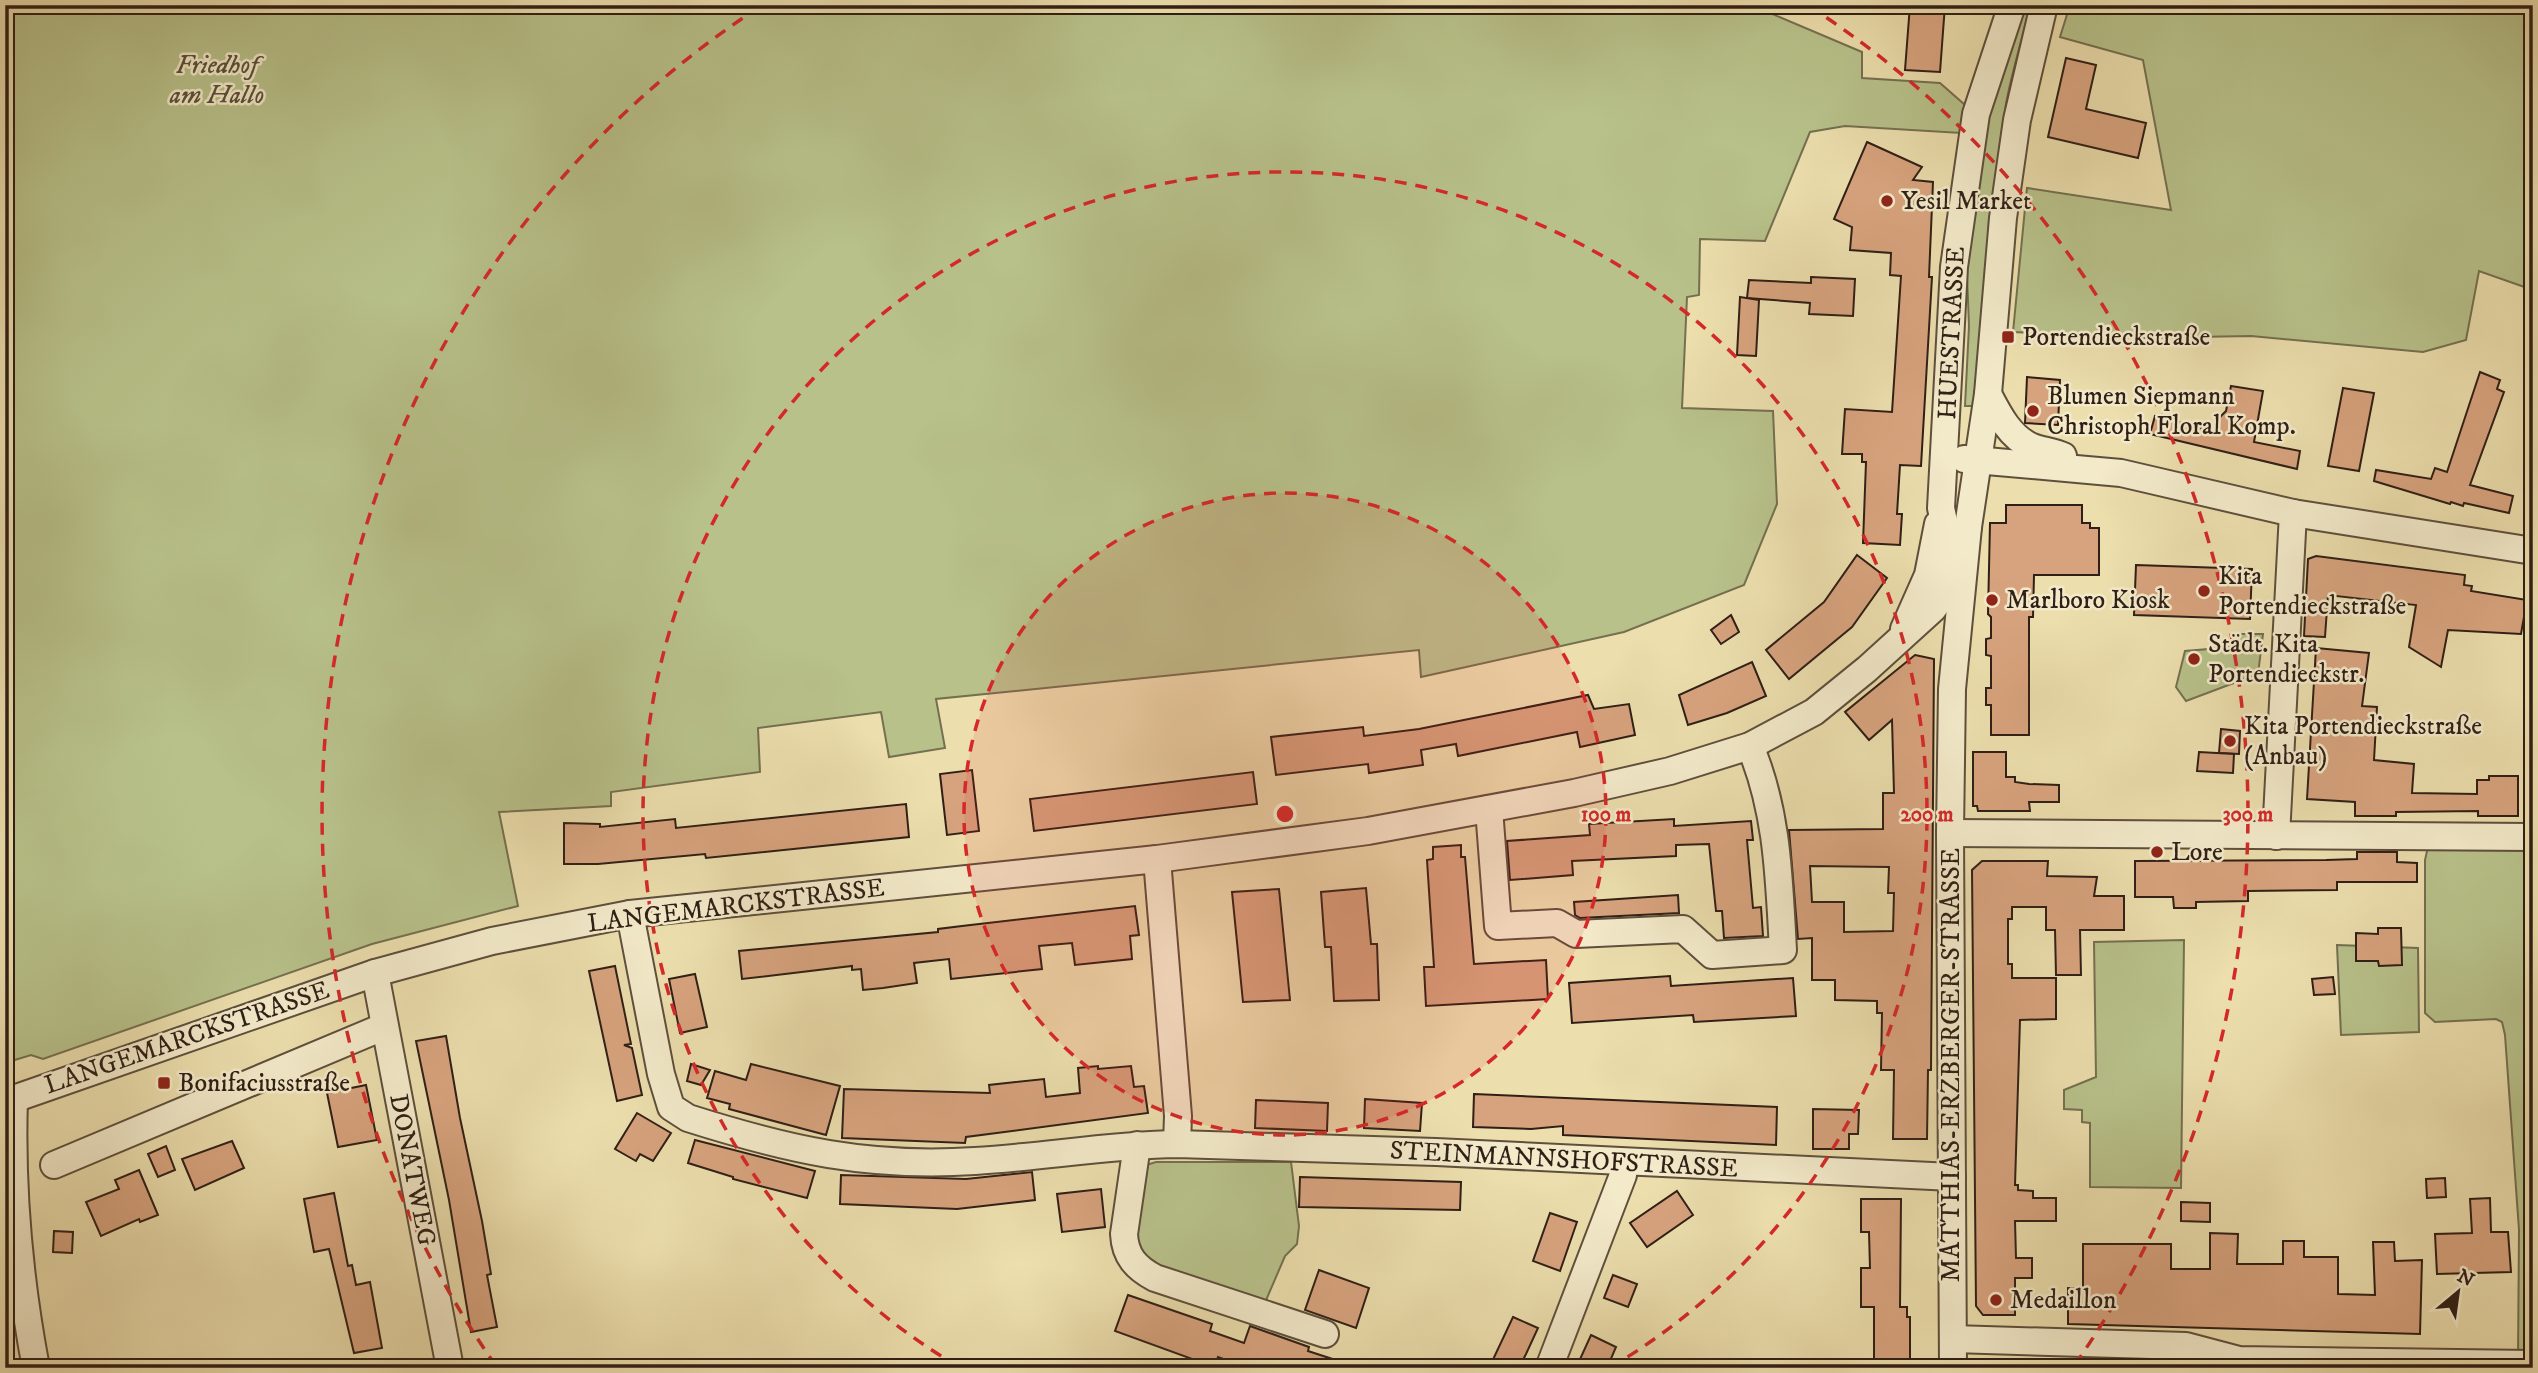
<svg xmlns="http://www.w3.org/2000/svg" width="2538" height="1373" viewBox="0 0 2538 1373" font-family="'IM FELL DW Pica',serif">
	<rect width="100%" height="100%" fill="#ecdead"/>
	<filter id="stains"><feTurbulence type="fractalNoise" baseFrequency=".00286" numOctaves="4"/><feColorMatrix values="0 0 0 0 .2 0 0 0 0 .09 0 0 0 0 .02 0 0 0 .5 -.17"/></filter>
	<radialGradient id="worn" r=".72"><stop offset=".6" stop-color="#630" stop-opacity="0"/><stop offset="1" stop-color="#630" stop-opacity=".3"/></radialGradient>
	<g fill="#b8c18a" stroke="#747050" stroke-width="2">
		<polygon points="5,5 1751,5 1862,52 1862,78 1940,83 1965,105 1961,133 1845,126 1810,132 1765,241 1700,239 1699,295 1687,297 1682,408 1773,411 1777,504 1744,585 1624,632 1421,677 1419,650 936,699 945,748 889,757 881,712 758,728 760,772 611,792 611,806 499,812 518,906 372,944 43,1059 31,1055 5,1063"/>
		<path d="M2020,5H2030C2023,38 2012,70 2006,104C1990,204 1982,305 1975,406H1965L1969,326L1966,250L1988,113Z"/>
		<polygon points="2070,5 2533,5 2533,290 2479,271 2466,340 2423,352 2251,336 2138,338 2013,332 2027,188 2171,210 2143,60 2060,37"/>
		<polygon points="2236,634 2263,634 2258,674 2186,701 2176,687 2185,651 2233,647"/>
		<polygon points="2533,846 2533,1359 2518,1360 2519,1230 2505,1035 2502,1022 2496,1019 2435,1022 2425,1013 2425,860 2427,851 2431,848"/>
		<polygon points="2184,940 2181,1188 2090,1187 2090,1123 2082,1122 2082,1110 2064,1109 2064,1090 2096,1077 2094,942"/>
		<polygon points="2337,945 2418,948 2419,1032 2341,1035"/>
		<polygon points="1156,1162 1291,1162 1299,1226 1297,1244 1285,1256 1264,1305 1145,1263 1135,1254 1137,1186 1146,1165"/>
	</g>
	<g fill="#d7a37e" stroke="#2f1f16" stroke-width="2" fill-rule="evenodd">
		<polygon points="1910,5 1945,5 1940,72 1905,70"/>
		<polygon points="2066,58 2096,65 2086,109 2146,123 2138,158 2048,137"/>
		<polygon points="1867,142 1922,167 1913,180 1933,182 1929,277 1932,277 1921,466 1900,465 1897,514 1902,514 1900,545 1863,543 1866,462 1862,462 1862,454 1842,454 1845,409 1892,412 1901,276 1890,275 1891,253 1850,250 1852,227 1834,219"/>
		<polygon points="1811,277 1855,279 1853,316 1809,314 1810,303 1747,298 1749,280 1811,283"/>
		<polygon points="1740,297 1759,300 1756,356 1737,355"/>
		<polygon points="2480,372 2500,380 2497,389 2504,392 2470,485 2513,496 2509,513 2464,503 2463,506 2451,502 2450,504 2374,481 2376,470 2431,479 2435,468 2447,472"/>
		<polygon points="2027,377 2060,380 2058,425 2025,423"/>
		<polygon points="2231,386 2263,391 2254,442 2300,451 2297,469 2150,434 2155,416 2217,432 2219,418 2226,411"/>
		<polygon points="2343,388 2374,393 2359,471 2328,466"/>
		<polygon points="2006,505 2082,505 2082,523 2090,523 2090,528 2099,528 2099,575 2034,575 2033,617 2029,617 2029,735 1991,735 1991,705 1986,705 1986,688 1991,688 1991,656 1986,655 1986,639 1991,638 1991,617 1988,614 1990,523 2006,523"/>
		<polygon points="1857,555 1887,578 1852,627 1789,679 1766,650 1824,602"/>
		<polygon points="2316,556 2465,575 2464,585 2472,586 2471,591 2527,600 2521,634 2448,630 2441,667 2409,647 2416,605 2328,595 2325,637 2304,636 2308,559"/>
		<polygon points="2136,565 2252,569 2250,619 2134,615"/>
		<polygon points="1731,615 1739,632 1721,644 1711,630"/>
		<polygon points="2316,648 2369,653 2362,706 2377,707 2374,760 2414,764 2412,793 2477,794 2477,780 2489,780 2489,776 2518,776 2518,816 2478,816 2478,811 2396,812 2396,816 2355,816 2355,802 2307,799"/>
		<path d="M1915,655L1934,659L1931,1070H1928L1927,1139H1893L1894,1070H1881L1882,1013H1877V1001L1835,1000V980H1812V938L1798,939L1789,830L1883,829V793H1894L1892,720L1869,740L1845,712ZM1810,866L1889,867L1888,893H1894L1893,931L1844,932V902H1812Z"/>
		<polygon points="1752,662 1766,696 1727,713 1688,725 1679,695"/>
		<polygon points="1588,695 1594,709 1629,704 1635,735 1580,747 1577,732 1458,756 1456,744 1421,750 1423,765 1369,773 1368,764 1276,775 1271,737 1363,727 1364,736 1419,729"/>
		<polygon points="2221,729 2240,731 2239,754 2219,753"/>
		<polygon points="1973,752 2006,752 2006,777 2015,777 2015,782 2029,784 2059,785 2059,802 2029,802 2030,811 1978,811 1977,806 1973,806"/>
		<polygon points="2199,752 2234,754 2233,773 2197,771"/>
		<polygon points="972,770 979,831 947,835 940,774"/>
		<polygon points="1253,772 1257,804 1034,831 1030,799"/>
		<polygon points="906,804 909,837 706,858 705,854 598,864 564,864 564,823 600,824 600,827 675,819 676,828"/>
		<polygon points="1674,819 1674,826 1751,821 1753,840 1747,840 1753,908 1761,907 1763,936 1724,938 1722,911 1716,911 1709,844 1676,845 1676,856 1572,861 1573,875 1510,880 1507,841 1590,835 1589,824"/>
		<polygon points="1461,845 1461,857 1465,857 1474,964 1546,960 1548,999 1426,1006 1424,967 1434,967 1427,860 1433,859 1433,847"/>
		<polygon points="2357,852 2397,852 2397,862 2417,863 2417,882 2337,882 2337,890 2248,891 2248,901 2196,902 2196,908 2174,908 2173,897 2135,897 2135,861 2326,860 2357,859"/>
		<polygon points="1982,861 2048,861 2047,876 2097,877 2094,896 2124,896 2124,930 2080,930 2081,975 2056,975 2055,930 2046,930 2046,907 2012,907 2012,919 2008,919 2008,964 2012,964 2012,978 2056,978 2056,1019 2020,1020 2015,1185 2018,1185 2018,1190 2033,1191 2033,1198 2056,1198 2056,1221 2015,1221 2016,1258 2032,1258 2032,1278 2015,1278 2015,1315 1983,1315 1976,1306 1972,870"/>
		<polygon points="1366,888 1371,944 1377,944 1379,1000 1334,1001 1331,947 1325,947 1321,892"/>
		<polygon points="1279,889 1290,1000 1243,1002 1232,892"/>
		<polygon points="1678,895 1679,913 1580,918 1575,915 1574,902"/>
		<polygon points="1135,906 1139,935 1130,936 1132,959 1075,965 1072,943 1039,946 1042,969 951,979 949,959 914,963 917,983 883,988 863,990 861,969 852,970 852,966 742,979 739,951 938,932 938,929 962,926"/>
		<polygon points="2378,928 2401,928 2402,965 2379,966 2378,961 2356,961 2356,933 2378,934"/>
		<polygon points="615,966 631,1044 624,1045 632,1048 642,1095 617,1101 589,971"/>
		<polygon points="695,974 707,1027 680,1033 669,979"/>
		<polygon points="1670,976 1671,986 1793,978 1796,1016 1694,1022 1693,1015 1572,1023 1569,983"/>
		<polygon points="2333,977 2335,994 2314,995 2312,979"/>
		<polygon points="446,1036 460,1118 482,1221 491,1274 487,1275 497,1327 471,1332 449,1200 416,1041"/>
		<polygon points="691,1064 710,1070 701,1085 687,1081"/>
		<polygon points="751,1064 840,1086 826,1135 729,1109 730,1104 707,1098 715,1071 746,1080"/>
		<polygon points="1098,1066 1098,1069 1131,1066 1134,1087 1144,1086 1148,1113 966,1137 965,1143 842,1138 844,1089 990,1093 989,1085 1044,1079 1046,1097 1080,1093 1078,1068"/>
		<polygon points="366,1085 377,1140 338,1147 327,1093"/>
		<polygon points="1474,1094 1777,1107 1776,1145 1563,1135 1563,1126 1531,1129 1473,1127"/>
		<polygon points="1365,1099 1422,1103 1420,1131 1364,1128"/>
		<polygon points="1256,1100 1328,1103 1327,1131 1255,1128"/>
		<polygon points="1813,1109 1859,1110 1858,1134 1849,1134 1849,1149 1813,1149"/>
		<polygon points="637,1113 671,1133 653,1161 640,1154 636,1161 615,1149"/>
		<polygon points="695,1140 815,1171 807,1198 733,1179 733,1177 688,1163"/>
		<polygon points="232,1141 244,1168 195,1190 182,1159"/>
		<polygon points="166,1146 175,1170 158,1177 148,1154"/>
		<polygon points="139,1170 158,1215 140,1222 139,1219 101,1236 86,1202 119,1189 115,1180"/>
		<polygon points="1032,1172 1035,1200 957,1209 840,1204 841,1175 966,1179"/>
		<polygon points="1300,1177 1461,1182 1460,1210 1299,1207"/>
		<polygon points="2445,1178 2446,1197 2427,1198 2426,1179"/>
		<polygon points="1101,1189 1105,1227 1062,1232 1057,1194"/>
		<polygon points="1677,1191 1693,1215 1647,1247 1630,1223"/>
		<polygon points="334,1193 348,1266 352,1265 356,1285 370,1282 382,1348 354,1353 329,1249 314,1252 304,1199"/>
		<polygon points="2490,1198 2491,1232 2508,1232 2511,1272 2437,1274 2435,1234 2472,1233 2470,1199"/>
		<polygon points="1861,1199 1901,1199 1900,1307 1907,1307 1907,1317 1910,1317 1910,1368 1874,1368 1874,1307 1861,1307 1861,1268 1870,1268 1869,1232 1861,1232"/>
		<polygon points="2181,1202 2210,1203 2210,1222 2181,1221"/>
		<polygon points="1550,1213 1577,1222 1560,1271 1533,1261"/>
		<polygon points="54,1231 73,1232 72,1253 53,1252"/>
		<polygon points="2210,1233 2238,1234 2237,1264 2283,1264 2283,1241 2304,1241 2304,1257 2338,1257 2338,1294 2375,1295 2373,1242 2394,1242 2395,1261 2422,1260 2420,1334 2068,1324 2068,1288 2083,1289 2083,1244 2171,1244 2171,1269 2210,1269"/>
		<polygon points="1319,1270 1369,1288 1356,1328 1305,1310"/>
		<polygon points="1613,1275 1637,1284 1628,1307 1604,1298"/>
		<polygon points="1128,1295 1212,1324 1210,1331 1244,1343 1250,1326 1309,1347 1308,1351 1348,1364 1348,1368 1248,1368 1218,1357 1214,1367 1115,1331"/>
		<polygon points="1513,1317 1538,1328 1526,1354 1519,1368 1489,1368"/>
		<polygon points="1591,1335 1616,1347 1607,1368 1576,1368"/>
	</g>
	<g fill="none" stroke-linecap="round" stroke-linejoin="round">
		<g stroke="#5e4f3c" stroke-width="30">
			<g id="minor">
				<path d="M1988,394C1998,413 2009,436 2030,446C2041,451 2053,451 2063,456"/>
				<polyline points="1964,459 2121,473 2293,513 2533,551"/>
				<polyline points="1954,568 1941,508 1954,267 1976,114 2012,5"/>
				<polyline points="1904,629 1928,575 1938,524"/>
				<path d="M1489,809L1498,926L1557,923L1576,934L1683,929L1712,955L1783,950C1779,880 1778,812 1750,746"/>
				<polyline points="1950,833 2533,837"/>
				<polyline points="2276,836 2293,513"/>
				<polyline points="1157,859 1178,1116 1177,1144"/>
				<path d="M630,914L661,1074L671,1107L688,1118C789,1150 868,1168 975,1161C1043,1157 1109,1145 1177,1144L1436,1152L1952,1177"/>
				<polyline points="375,973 450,1368"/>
				<path d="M14,1099C11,1190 19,1278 36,1368"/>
				<polyline points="5,1102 375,973 492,941 630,914 1157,859 1368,831 1574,793 1670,771 1750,746 1814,712 1867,669 1933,609 1948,588 1968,527"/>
				<path d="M1137,1145L1124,1234C1125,1256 1136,1268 1155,1278L1325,1334"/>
				<polyline points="54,1165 383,1027"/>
				<polyline points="1953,1339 2186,1346 2239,1360 2533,1364"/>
				<polyline points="1549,1368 1623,1175 1624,1162"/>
				<polyline points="1953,1368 1950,833 1952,689 1968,527 1988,394 2003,218 2017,120 2044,5"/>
			</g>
		</g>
		<use href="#minor" stroke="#f3eaca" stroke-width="26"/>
	</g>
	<circle cx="1285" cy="814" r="321" fill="#d62828" fill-opacity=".12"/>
	<g fill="none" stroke="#d62828" stroke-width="3.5" stroke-dasharray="12 9">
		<circle cx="1285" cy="814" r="321"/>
		<path d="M959 1367A642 642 0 1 1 1611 1367"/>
		<path d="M496 1366A963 963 0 0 1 761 6M1809 6A963 963 0 0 1 2074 1366"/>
	</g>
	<g fill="#8f2418" stroke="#f3eaca" stroke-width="2.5">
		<circle cx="1887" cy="201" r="7"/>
		<rect x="2001" y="330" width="14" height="14" rx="3.5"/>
		<circle cx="2033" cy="411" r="7"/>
		<circle cx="2204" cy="591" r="7"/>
		<circle cx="1992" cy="600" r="7"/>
		<circle cx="2194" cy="659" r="7"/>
		<circle cx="2230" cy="741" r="7"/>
		<circle cx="2157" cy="852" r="7"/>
		<rect x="157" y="1076" width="14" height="14" rx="3.5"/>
		<circle cx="1996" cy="1300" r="7"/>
	</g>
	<g text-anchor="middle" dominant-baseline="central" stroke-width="5" stroke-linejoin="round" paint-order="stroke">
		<g font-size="26" font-style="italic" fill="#585039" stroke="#f3eaca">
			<text x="217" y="65">Friedhof<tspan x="217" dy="30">am Hallo</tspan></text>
		</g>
		<g font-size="26" fill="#2f1f16" stroke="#f3eaca" text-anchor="start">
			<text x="1901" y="201">Yesil Market</text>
			<text x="2022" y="337">Portendieckstraße</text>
			<text x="2047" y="396">Blumen Siepmann<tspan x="2047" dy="30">Christoph Floral Komp.</tspan></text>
			<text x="2218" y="576">Kita<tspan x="2218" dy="30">Portendieckstraße</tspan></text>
			<text x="2006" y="600">Marlboro Kiosk</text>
			<text x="2208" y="644">Städt. Kita<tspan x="2208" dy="30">Portendieckstr.</tspan></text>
			<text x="2244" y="726">Kita Portendieckstraße<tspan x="2244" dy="30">(Anbau)</tspan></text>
			<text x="2171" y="852">Lore</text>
			<text x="178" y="1083">Bonifaciusstraße</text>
			<text x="2010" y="1300">Medaillon</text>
		</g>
		<g font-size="26" fill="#2f1f16" stroke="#f3eaca">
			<text transform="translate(1952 333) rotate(-87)">HUESTRASSE</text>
			<text transform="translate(736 906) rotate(-7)">LANGEMARCKSTRASSE</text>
			<text transform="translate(187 1038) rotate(-19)">LANGEMARCKSTRASSE</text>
			<text transform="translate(1951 1065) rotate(-90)">MATTHIAS-ERZBERGER-STRASSE</text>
			<text transform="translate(1564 1160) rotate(3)">STEINMANNSHOFSTRASSE</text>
			<text transform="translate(412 1170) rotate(79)">DONATWEG</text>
		</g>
	</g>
	<circle cx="1285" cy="814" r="10" fill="#d62828" stroke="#f3eaca" stroke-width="3.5"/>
	<g font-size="21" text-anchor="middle" font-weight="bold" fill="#d62828" stroke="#f3eaca" stroke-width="5" stroke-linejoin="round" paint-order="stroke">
		<text x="1606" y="821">100 m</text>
		<text x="1927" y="821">200 m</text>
		<text x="2248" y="821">300 m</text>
	</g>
	<rect width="2538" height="1373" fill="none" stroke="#ecdead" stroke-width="28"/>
	<rect x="7" y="7" width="2524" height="1359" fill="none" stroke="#2f1f16" stroke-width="3.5"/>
	<rect x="14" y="14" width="2510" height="1345" fill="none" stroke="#2f1f16" stroke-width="2"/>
	<g transform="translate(2458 1292) rotate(29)" stroke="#f3eaca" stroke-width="5" paint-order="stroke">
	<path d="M0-5L12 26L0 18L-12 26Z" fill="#2f1f16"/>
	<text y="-10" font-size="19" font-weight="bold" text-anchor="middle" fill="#2f1f16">N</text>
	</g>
	<rect width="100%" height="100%" filter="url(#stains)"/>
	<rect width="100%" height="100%" fill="url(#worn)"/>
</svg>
